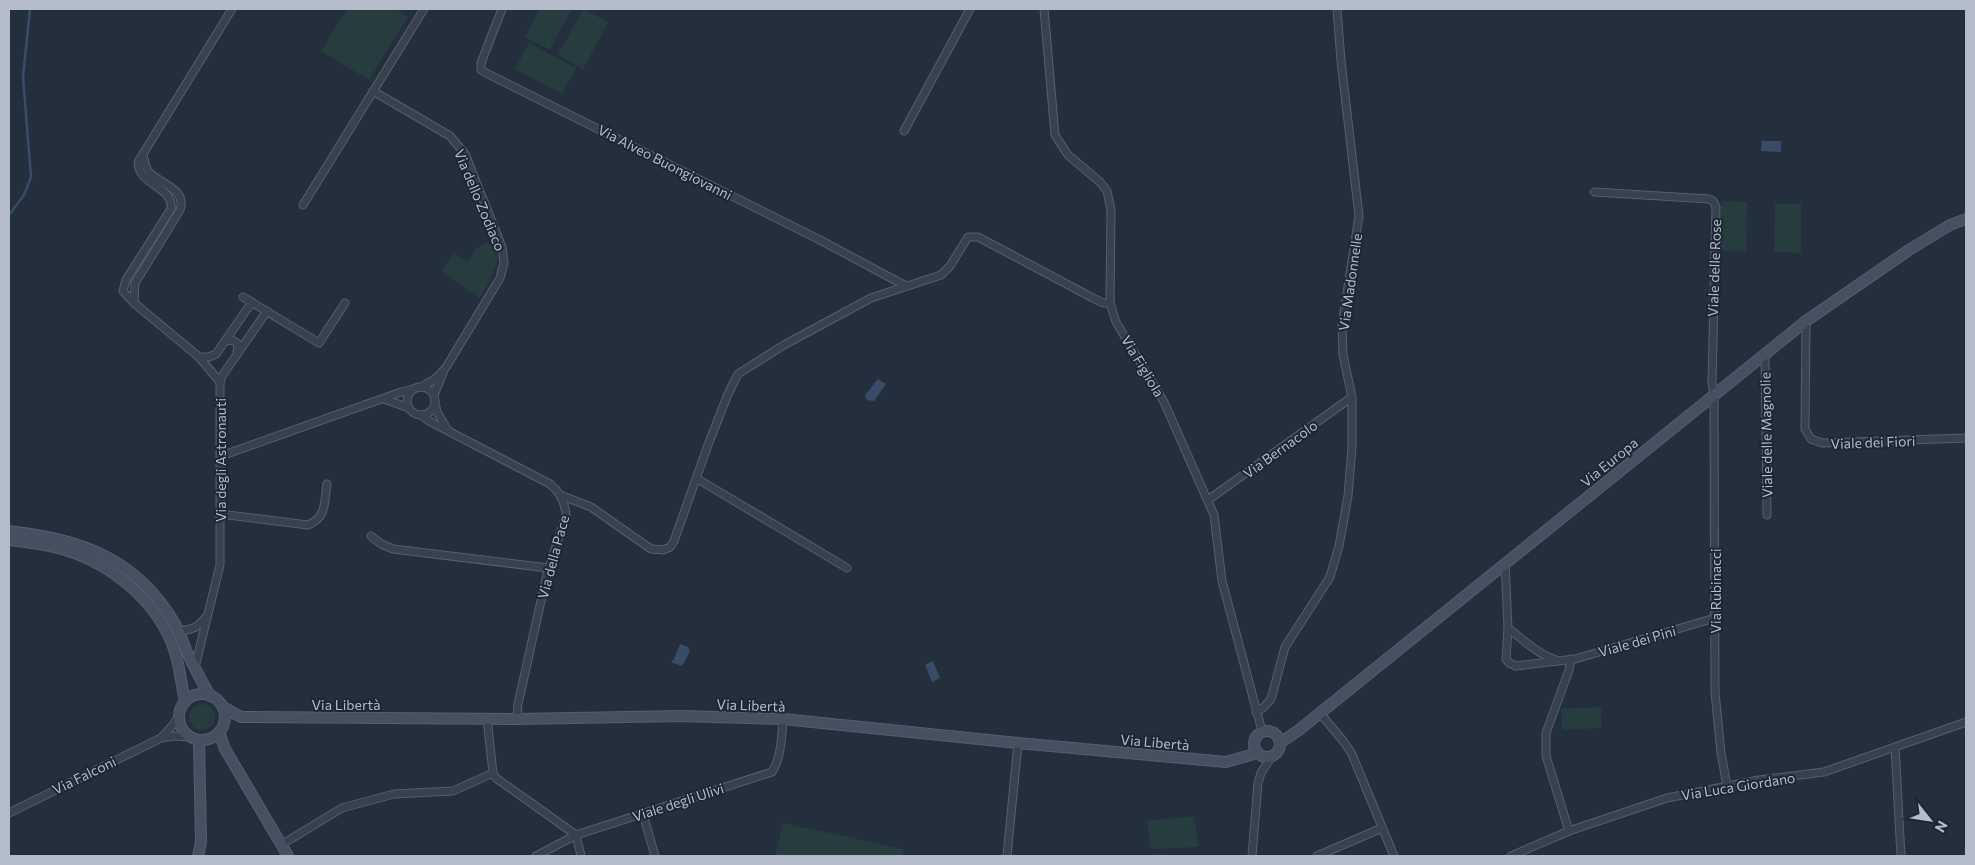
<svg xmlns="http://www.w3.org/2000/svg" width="1975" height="865" viewBox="0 0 1975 865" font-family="Commissioner,sans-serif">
	<rect width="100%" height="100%" fill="#242f3e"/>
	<g fill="#263c3f">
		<polygon points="347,9 395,9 408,16 369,80 321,51"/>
		<polygon points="540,9 572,9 549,50 525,37"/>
		<polygon points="583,9 608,22 583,69 558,55"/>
		<polygon points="529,43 576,68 562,94 515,69"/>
		<polygon points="1721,201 1747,202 1746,251 1719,250"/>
		<polygon points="1775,204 1801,204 1801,253 1774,252"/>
		<path d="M485,243C512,246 488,287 479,298L442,271L454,253L468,262L477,248Z"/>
		<circle cx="202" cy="717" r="13"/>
		<polygon points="1601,707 1602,728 1562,730 1561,709"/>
		<polygon points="1194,816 1199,847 1150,849 1147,821"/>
		<polygon points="783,823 904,849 902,856 775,856"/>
	</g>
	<g fill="#394c67">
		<polygon points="1762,141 1781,141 1781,152 1761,151"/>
		<polygon points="878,379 886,384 874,401 867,400 865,395"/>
		<polygon points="680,644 688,647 690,651 684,663 681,666 671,662 674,659"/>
		<polygon points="933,661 940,678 932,682 925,665"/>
	</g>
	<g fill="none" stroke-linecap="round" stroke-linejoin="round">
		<polyline stroke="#394c67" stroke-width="2.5" points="9,215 24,195 31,177 23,77 30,9"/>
		<g stroke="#565f6c" stroke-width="9">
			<g id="street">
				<polyline points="502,9 481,63 481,70 486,73 820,240 906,286"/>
				<polyline points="1044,9 1055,135 1068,155 1100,182 1107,191 1111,210 1110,303 1116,322 1164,402 1214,515 1222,581 1262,731"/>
				<polyline points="373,91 450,136 465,154 502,247 504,263 500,278 445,369 436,378 421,387"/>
				<polyline points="904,131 970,9"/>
				<polyline points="1594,192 1709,199 1713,201 1716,207 1712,383 1714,395 1715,692 1721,753 1727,786"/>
				<polyline points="303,205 424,9"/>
				<polyline points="243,297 319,343 345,303"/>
				<path d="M134,303L135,283L180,210C187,189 162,185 150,173C145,168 145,161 143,155"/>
				<polyline points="1806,321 1805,429 1811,439 1822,443 1966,438"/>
				<polyline points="225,341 232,340 238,344 237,352"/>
				<polyline points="1765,354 1767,515"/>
				<polyline points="199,357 209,357 216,354 252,302"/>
				<polyline points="220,382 222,376 267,311"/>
				<circle cx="421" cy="401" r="14"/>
				<polyline points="434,395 443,373"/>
				<polyline points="384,399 409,408"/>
				<polyline points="435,403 437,412 447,429"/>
				<path d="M421,415L429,421L550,484C560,492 565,502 566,515L547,574L518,704L517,719"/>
				<polyline points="221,456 401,392 413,389"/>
				<polyline points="696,478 847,568"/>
				<polyline points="560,495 591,507 651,549 663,550 670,547 674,541 708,445 728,394 738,374 784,345 871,298 941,275 950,266 968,237 978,237 1093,298 1103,303 1110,303"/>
				<polyline points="1208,500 1352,397"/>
				<path d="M220,514L308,525C327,517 324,503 327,484"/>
				<polyline points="371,536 381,544 393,549 548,568"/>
				<polyline points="1505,563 1508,628 1506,659 1509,663 1516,666 1575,659 1715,618"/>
				<path d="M1508,628C1523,640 1538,654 1556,660"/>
				<path d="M178,630C192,631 198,627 206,617"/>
				<path d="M195,667L220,565V382L199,357L134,303L123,291L126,280L171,209C174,186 138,186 138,162L232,9"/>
				<polyline points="1256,712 1264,707 1271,699 1285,647 1330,577 1339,546 1348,496 1352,447 1352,397 1343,355 1342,325 1359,216 1341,61 1337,9"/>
				<polyline points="1319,712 1344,742 1351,752 1394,856"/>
				<polyline points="487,718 493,773 496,778 576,835 581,856"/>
				<polyline points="161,738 173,725 179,715"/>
				<polyline points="1895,747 1901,856"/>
				<polyline points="9,813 161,738 174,736 190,737"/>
				<polyline points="643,814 655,856"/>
				<polyline points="1569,831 1546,756 1546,733 1569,670 1571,659"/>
				<polyline points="281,845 342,808 394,794 453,791 493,773"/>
				<path d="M536,856L576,835L772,772C781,758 782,736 783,719"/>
				<polyline points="1007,856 1018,743"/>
				<polyline points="1252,856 1258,783 1261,773 1272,756"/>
				<polyline points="1317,856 1382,828"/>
				<polyline points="1511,856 1569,831 1667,798 1759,780 1824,772 1966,722"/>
			</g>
		</g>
		<g stroke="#565f6c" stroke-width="12">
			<g id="secondary">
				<path d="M9,531C80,539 137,558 175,624C180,633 183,643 187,652C194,667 202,682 210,696"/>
				<path d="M9,540C28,542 46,544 65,550C112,564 158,602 174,649C180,666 181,684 185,701"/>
				<circle cx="202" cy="717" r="23"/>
				<polyline points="223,707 241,717 517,719 681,716 783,719 1018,743 1226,762 1258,753"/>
				<circle cx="1267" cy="744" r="13"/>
				<polyline points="219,732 225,749 288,856"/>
				<polyline points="1280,743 1299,730 1806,321 1909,250 1950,225 1966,219"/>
				<polyline points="198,856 201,842 199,740"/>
			</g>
		</g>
		<use href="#street" stroke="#38414e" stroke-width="7"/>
		<use href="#secondary" stroke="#465061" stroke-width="10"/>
	</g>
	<g text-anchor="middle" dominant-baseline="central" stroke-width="4" stroke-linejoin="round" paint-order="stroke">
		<g font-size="14" fill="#b4bcc9" stroke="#1d2633">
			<text transform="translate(665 162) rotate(27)">Via Alveo Buongiovanni</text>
			<text transform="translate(480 200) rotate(67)">Via dello Zodiaco</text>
			<text transform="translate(1714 268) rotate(-88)">Viale delle Rose</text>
			<text transform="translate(1350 282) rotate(-82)">Via Madonnelle</text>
			<text transform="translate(1143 366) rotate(59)">Via Figliola</text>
			<text transform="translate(1766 435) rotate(-91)">Viale delle Magnolie</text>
			<text transform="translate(1873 442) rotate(-2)">Viale dei Fiori</text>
			<text transform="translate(1280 449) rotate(-36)">Via Bernacolo</text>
			<text transform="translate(220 460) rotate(-90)">Via degli Astronauti</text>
			<text transform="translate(1609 462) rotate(-39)">Via Europa</text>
			<text transform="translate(553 557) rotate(-75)">Via della Pace</text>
			<text transform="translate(1715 591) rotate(-90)">Via Rubinacci</text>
			<text transform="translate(1637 641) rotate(-16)">Viale dei Pini</text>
			<text x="346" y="704">Via Libertà</text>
			<text transform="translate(751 705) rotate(2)">Via Libertà</text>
			<text transform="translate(1155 742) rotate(5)">Via Libertà</text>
			<text transform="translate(84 775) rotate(-26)">Via Falconi</text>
			<text transform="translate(1738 786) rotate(-9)">Via Luca Giordano</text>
			<text transform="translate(678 802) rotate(-18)">Viale degli Ulivi</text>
		</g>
	</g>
	<rect width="1975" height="865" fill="none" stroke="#b4bcc9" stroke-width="20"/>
	<g transform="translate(1930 820) rotate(120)" stroke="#1d2633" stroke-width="4" paint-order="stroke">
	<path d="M0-4L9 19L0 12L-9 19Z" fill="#b4bcc9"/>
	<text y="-8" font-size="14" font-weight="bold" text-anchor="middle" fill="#b4bcc9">N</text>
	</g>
</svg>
